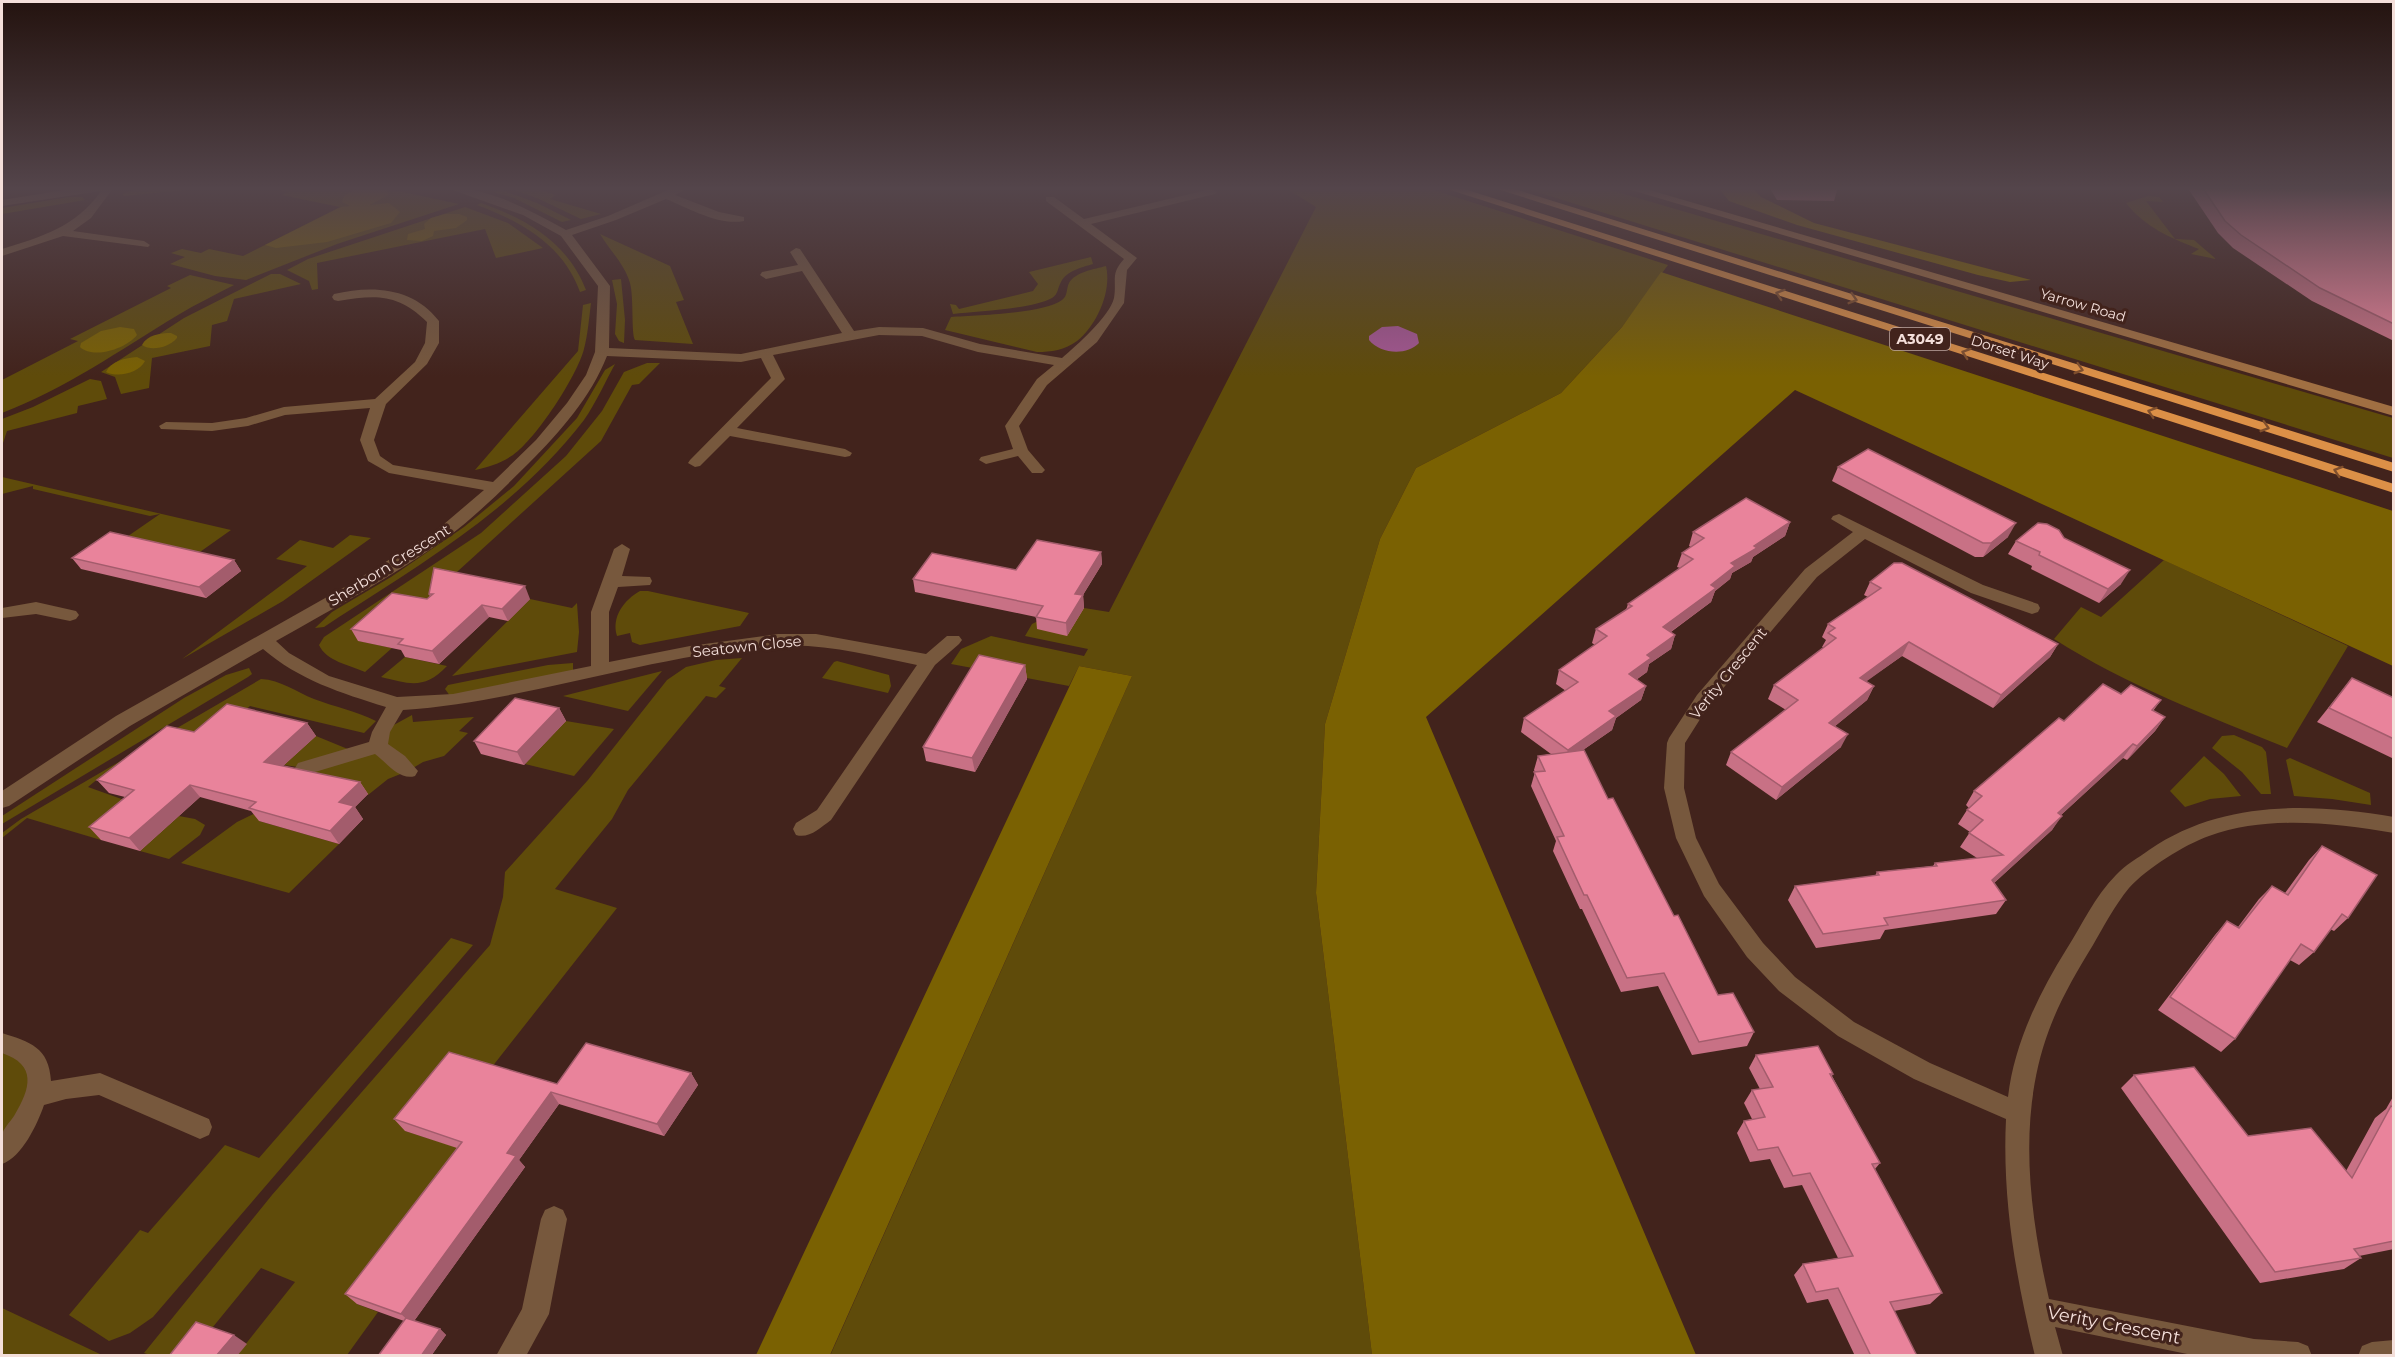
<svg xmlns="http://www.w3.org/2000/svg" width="2395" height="1357" viewBox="0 0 2395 1357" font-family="Montserrat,sans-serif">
	<rect width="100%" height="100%" fill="#42231c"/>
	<g fill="#5f4b0a">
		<polygon points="145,187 217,187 124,196 122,194"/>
		<polygon points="268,187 369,187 403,192 459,204 337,244 246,280 215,276 170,264 185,257 171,253 182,249 201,253 209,249 243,256 340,207 282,195 287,192"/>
		<polygon points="507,187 532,187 556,195 550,199 601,214 581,219 539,199"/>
		<polygon points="1284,187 1424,187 1668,265 1622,327 1561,393 1416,468 1380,539 1325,724 1316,893 1372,1355 830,1356 1132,676 1079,666 1069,686 951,664 961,649 991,636 1084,656 1088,649 1025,636 1032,624 1044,618 1084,608 1109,612 1316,207"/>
		<polygon points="1521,187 1600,187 2393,418 2393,458"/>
		<polygon points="502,190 537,203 571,220 562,222 514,198 493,192"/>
		<path d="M2148,196L2159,197L2163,202L2146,201L2175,239L2194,240L2216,259L2191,254L2199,249C2170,238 2145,227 2126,203Z"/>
		<polygon points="69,197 82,197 85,200 2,214 2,208"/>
		<path d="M481,203C527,219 568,243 586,290L580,292C563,245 522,222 477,205Z"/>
		<polygon points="465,207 508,223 543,248 496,258 485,229 317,263 318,289 312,290 309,281 287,270 308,259"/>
		<path d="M600,234L670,266L684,300L676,302L693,344L635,340C631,334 634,297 630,283C624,263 610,251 600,234Z"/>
		<path d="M1091,257L1093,264C1083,267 1066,271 1061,282C1057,289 1059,293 1052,298C1033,309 977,311 953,314L950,304L956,305L959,309L1033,291L1038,284L1029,272Z"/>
		<path d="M1106,266C1112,291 1097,325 1077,341C1065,350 1051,352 1037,352L945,330L951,317C976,315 1043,314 1062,300C1068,296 1066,289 1069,283C1075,272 1095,269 1106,266Z"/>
		<polygon points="271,274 280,274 301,284 234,299 227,321 212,325 210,346 152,358 149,388 121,394 115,377 101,372 184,318"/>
		<path d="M190,275L234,285C215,295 196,304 178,315C120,350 65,389 2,413V380L78,341L70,339L171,288L167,286Z"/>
		<polygon points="621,279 625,320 624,343 619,341 615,334 617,304 612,280"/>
		<path d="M591,303C589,318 588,334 584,349C577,376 536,439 513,455C501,463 489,467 475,470L578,351L583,305Z"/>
		<path d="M647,363H660L639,384L632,385L601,441L447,581L465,586L359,641L392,648L365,672C349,665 326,661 319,645L324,637L481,533L566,456L602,411L624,372Z"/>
		<path d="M615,364C605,382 596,403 584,420C520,504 427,561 339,617L324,627L315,628L332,612L391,577L464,527L514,486L577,418L605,370Z"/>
		<polygon points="90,379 101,381 107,399 78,406 77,413 7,431 2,446 2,419 33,407"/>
		<polygon points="2,477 231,530 190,559 118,543 160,514 150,516 33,489 33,486 2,494"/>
		<polygon points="350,535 371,538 283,601 182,659 307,566 276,559 300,540 333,548"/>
		<path d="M2164,560L2348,646L2287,748C2208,716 2126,685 2054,639L2081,607L2101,617Z"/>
		<path d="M640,591H648L749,613L740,626L640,645L632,642L630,633L617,636C611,617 624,600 640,591Z"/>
		<polygon points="530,599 572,608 577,603 579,632 577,652 452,676"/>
		<path d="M405,657L447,666C424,690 410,684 381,677Z"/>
		<polygon points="742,658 719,686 726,688 716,698 706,696 628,790 612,819 555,889 617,908 488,1072 405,1131 472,1152 357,1304 378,1312 347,1355 237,1355 295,1282 261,1268 190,1355 150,1355 144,1353 272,1195 490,945 503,897 505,872 588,780 667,680 686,667 716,660"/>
		<polygon points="837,661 889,675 891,686 888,693 822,678 834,662"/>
		<polygon points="573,663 573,677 453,700 445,689 448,685 548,665"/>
		<polygon points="249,668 252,674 248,677 2,824 2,816 184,698 226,675"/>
		<polygon points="662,671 628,711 563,696"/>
		<path d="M261,679C281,680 296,692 314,699C335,707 356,711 376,721L364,733L250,706L239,715L177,797L100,777L88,787L141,806L101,840L27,818L2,838V833L21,819Z"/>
		<polygon points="412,715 413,722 474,717 459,731 468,733 444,756 423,762 408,771 388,779 368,795 344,790 305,768 284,765 316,736 355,752 378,747 381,732"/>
		<polygon points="566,721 614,729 574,776 525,764"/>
		<polygon points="2234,735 2262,747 2266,752 2271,794 2261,794 2242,772 2212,748 2222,736"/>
		<polygon points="2204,756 2224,774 2241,796 2210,799 2185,807 2170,791"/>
		<polygon points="2290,758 2370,793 2371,805 2332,799 2294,796 2286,760"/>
		<polygon points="280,801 259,821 339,844 289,893 181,863 237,822"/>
		<polygon points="179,816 195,819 205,825 200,835 169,859 140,851"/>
		<polygon points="451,938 473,945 153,1317 130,1333 109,1341 69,1315 140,1230 148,1233 225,1145 259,1158"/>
		<polygon points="2,1043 22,1049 41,1085 2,1152"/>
		<polygon points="2,1308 102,1355 2,1355"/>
	</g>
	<g fill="#7a6102">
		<path d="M376,187L387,190L388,195L370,205L389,203L400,212L391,223L327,242L276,248L265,245L341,207L350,206L342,202C344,189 365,188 376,187Z"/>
		<polygon points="1718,187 1752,187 1761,197 1814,223 2031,280 2010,282 1978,275 1797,225 1729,201"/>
		<polygon points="445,214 459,214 467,217 467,220 456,228 434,231 433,236 422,241 407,240 408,234 425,229 424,224 431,218"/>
		<polygon points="1661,272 2393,511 2393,666 1795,390 1426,717 1696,1355 1372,1355 1316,893 1325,724 1380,539 1416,468 1561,393 1622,327"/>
		<path d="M120,327L134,329L137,335C127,348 94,360 80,347L81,343L101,331Z"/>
		<path d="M171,333L177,336V338C169,347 152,352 142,345C147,335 160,333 171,333Z"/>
		<path d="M137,357L145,361C139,373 118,378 106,372C111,361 125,358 137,357Z"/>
		<polygon points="1079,666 1132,676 830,1355 756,1355"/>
	</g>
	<path fill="#a55792" d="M1398,326L1417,334L1419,343C1407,356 1380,354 1369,340V336L1382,327Z"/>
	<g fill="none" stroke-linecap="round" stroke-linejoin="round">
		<g fill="#77583d" fill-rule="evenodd">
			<path d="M83,187H114L91,218L73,231L144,241L150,245L148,247L63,236L2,256V249C41,237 76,227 101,191L2,206V200Z"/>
			<path d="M444,187C488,187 528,209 566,230L608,216L675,187H690L675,195L719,212L744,217V221C719,226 688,208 666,199L616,220L572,235L610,286L609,348L741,354L842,333L802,271L766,279L760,275L762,272L798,265L790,252L796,248L800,249L854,331L879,327L923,328L980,344L1062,358C1076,346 1110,316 1114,298C1117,280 1110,274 1124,259L1046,201V197H1054L1084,219L1211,189L1217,192L1215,194L1091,224L1137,258L1127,270L1124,303L1097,342L1047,385L1019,426L1028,450L1045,470L1042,473H1032L1018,456L986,464L979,460L981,457L1013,449L1005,426L1037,379L1054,365L978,352L922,336L879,335L773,355L785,379L737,428L845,449L852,453L850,456L845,457L730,436L700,466L695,467L688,463L690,460L771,378L761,358L741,362L607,356C591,397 560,432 529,463C504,488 477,515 448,537C394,576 334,608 276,641L289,653L329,676L397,697L453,694L591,666V612L614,549L622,544L630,549L622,576L650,577L652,581L650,585L618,587L609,612V662L690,646L778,634H816L926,654L947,636H959L962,640L959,644L935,665L831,820C820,828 809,839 796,835L793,829L796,823L817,810L917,665C872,656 825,643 778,646C651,654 530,701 403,710L390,732L388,744L405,756L418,771L415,776C400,781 387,763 375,754L305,775L298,773L295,768L298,763L369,742L372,732L386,707C341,693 299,680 263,649L130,726L9,806L2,808V791L116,716L350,584L437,530L484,490L389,473L368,461L360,440L370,408L285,415L248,426L212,431L161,429L159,426L166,422L212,423L246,418L284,407L375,399L415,362L425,343L427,322C397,293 376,295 338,301L334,300L332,297L334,294C372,285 413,287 439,321V343L427,364L386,404L374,440L380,456L393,465L493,482L536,440L567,403L586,375L595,352L598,286L561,236L523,215Z"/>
			<path d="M1839,514L1983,585L2038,604L2040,608L2038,612L2032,614L1971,593L1865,539L1817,577L1709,705L1685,743L1684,788L1696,838L1719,884L1763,943L1795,977L1854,1022L1930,1063L2008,1097C2014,1045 2038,995 2066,950C2082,925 2095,896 2116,875C2125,865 2138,858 2149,850C2222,800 2309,803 2394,817V833C2333,823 2268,815 2209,836C2184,845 2147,868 2129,888C2115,905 2104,926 2093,945C2076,973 2060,1000 2049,1030C2017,1116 2029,1211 2049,1299L2254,1339L2298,1342L2308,1346L2312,1356H2197L2055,1327L2063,1356H2035C2016,1278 2002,1200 2006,1119L1914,1079L1838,1036L1779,991L1747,957L1704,896L1676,838L1664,788L1667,743L1669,738L1697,695L1805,569L1853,532L1831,519L1833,516Z"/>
			<polygon points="36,602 76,611 79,615 76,619 70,621 36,614 2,618 2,608"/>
			<path d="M2,1033C30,1042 49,1047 51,1081L100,1073L209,1119L212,1127L209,1135L200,1139L99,1095L66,1099L44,1105C37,1125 22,1157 2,1164C2,1155 0,1144 2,1135C3,1129 10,1122 14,1116C31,1088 37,1065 2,1053Z"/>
			<polygon points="554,1206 563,1210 567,1219 549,1314 526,1356 496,1356 522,1309 541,1219 545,1210"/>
			<polygon points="2394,1340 2394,1356 2358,1356 2362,1346 2372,1342"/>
		</g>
		<polygon fill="#a06f42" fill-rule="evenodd" points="1621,187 1639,187 2394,407 2394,416"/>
		<g fill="#dc9047" fill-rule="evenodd">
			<polygon points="1441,187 1458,187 2394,484 2394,493"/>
			<polygon points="1491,187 1508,187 2394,463 2394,472"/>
		</g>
	</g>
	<g fill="#c87185">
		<polygon points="1769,187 1838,187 1834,201 1777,200"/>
		<polygon points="2187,187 2394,187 2394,341 2312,301 2233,248 2218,233"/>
		<polygon points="1838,467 2008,537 1983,557 1975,557 1832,481"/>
		<polygon points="1790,522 1785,536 1753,557 1751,562 1732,573 1730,579 1715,591 1711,602 1671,632 1675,635 1671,649 1649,664 1647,672 1636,680 1646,686 1641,700 1616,718 1612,730 1583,750 1608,799 1674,916 1718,995 1754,1032 1747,1046 1692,1055 1658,986 1621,992 1582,909 1580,909 1553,851 1556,841 1531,786 1535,772 1534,770 1538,756 1551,754 1521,732 1524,718 1566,691 1556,684 1559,670 1595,645 1592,643 1596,629 1626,610 1628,604 1680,568 1677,567 1682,553 1691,547 1689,546 1693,532"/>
		<polygon points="2064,538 2121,584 2099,603 2031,569 2032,566 2008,554 2016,541"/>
		<polygon points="1101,552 1102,564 1083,595 1084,608 1067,636 1037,629 1036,617 915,592 913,579 1016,570"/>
		<polygon points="72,558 234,560 241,571 206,598 81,569"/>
		<polygon points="1870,582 2058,644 2050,657 1993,708 1902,656 1866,681 1874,686 1867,700 1835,726 1841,747 1776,800 1726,765 1731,752 1786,710 1768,699 1774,685 1824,647 1822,647 1826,640 1822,637 1828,624 1868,597 1864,595"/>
		<polygon points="429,594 530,599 508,621 489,617 439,664 405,657 401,650 358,641 351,629 427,599 430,597"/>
		<polygon points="1025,665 1027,679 975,772 926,761 923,747"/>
		<polygon points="2352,678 2394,698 2394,759 2317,722"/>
		<polygon points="2121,694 2161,700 2153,711 2165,717 2155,731 2127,760 2123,758 2061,815 2052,830 1994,883 2006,900 1996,914 1885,930 1880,939 1816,948 1788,900 1795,886 1875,876 1877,872 1933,866 1935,863 1977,858 1960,847 1970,832 1958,824 1967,810 1969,808 1966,805 1974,791 2064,721"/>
		<polygon points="559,708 566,721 524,765 481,754 474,741"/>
		<polygon points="307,723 316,736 283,766 360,782 368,794 355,807 363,819 339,844 259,821 251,811 200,797 140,851 101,840 89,827 125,797 109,793 97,780 194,732"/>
		<polygon points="2322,846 2348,918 2334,931 2330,929 2314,952 2299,965 2290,960 2235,1039 2221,1052 2158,1010 2215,935 2227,921 2238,927 2259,899 2272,886 2285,893 2309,860"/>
		<polygon points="1756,1055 1833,1074 1832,1076 1880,1163 1875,1169 1942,1293 1930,1304 1894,1311 1917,1356 1855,1356 1828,1299 1807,1303 1794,1275 1803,1264 1838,1258 1802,1185 1784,1188 1770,1159 1750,1162 1737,1133 1744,1121 1752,1119 1744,1103 1752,1090 1760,1089 1749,1068"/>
		<polygon points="691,1073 698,1085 664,1136 559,1104 519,1160 525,1167 414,1321 440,1329 446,1335 431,1356 378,1356 404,1321 357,1304 345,1294 457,1148 405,1131 394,1119 557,1084"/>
		<polygon points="2134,1075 2248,1136 2346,1171 2375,1118 2386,1109 2394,1095 2394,1249 2359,1256 2361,1258 2344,1269 2260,1283 2121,1088"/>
	</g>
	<g fill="#a35c6c">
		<polygon points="1790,522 1785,536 1753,557 1751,562 1732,573 1730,579 1715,591 1711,602 1658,641 1663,627 1731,563 1754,546"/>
		<polygon points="2016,523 2008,537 1983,557 1991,543"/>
		<polygon points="1101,552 1102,564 1076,606 1075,594"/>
		<polygon points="234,560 241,571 206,598 199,587"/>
		<polygon points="2130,570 2121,584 2099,603 2108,589"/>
		<polygon points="525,586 530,599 508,621 502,609"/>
		<polygon points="1083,595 1084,608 1067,636 1066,623"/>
		<polygon points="482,605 489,617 439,664 432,651"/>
		<polygon points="1675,635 1671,649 1649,664 1647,672 1624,688 1629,674 1647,655"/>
		<polygon points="1909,642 1902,656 1853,691 1860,678"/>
		<polygon points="2058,644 2050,657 1993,708 2001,695"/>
		<polygon points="1025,665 1027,679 975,772 972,758"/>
		<polygon points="1646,686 1641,700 1616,718 1612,730 1564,763 1568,750 1609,711"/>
		<polygon points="1874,686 1867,700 1823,736 1829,723"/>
		<polygon points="559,708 566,721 524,765 517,752"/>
		<polygon points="2165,717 2155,731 2127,760 2137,746"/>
		<polygon points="307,723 316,736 273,775 264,762"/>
		<polygon points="1848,734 1841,747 1776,800 1782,787"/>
		<polygon points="2133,744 2123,758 2048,827 2058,813"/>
		<polygon points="360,782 368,794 355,807 363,819 339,844 330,831 339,802"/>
		<polygon points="190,785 200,797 140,851 129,838"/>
		<polygon points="2062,816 2052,830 1982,894 1992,880"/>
		<polygon points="691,1073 698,1085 664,1136 657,1124"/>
		<polygon points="551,1092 559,1104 519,1160 525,1167 412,1324 401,1314 507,1153"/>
		<polygon points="440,1329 446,1335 431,1356 421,1356"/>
		<polygon points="234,1335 247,1344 237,1356 216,1356"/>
	</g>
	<g fill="#e9839b" stroke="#a35c6c" stroke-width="1.5">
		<polygon points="2202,187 2394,187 2394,324 2320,288 2241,235 2225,221"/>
		<polygon points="1868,449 2016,523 1991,543 1983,543 1838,467"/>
		<polygon points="1746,498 1790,522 1754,546 1757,548 1731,563 1735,566 1711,585 1716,588 1663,627 1675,635 1647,655 1651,658 1629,674 1646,686 1609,711 1616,716 1568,750 1524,718 1578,682 1559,670 1607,636 1596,629 1632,606 1628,604 1693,559 1682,553 1704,538 1693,532"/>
		<polygon points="2038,523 2047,524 2059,530 2064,538 2130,570 2108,589 2039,555 2040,552 2016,541"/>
		<polygon points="110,532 234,560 199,587 72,558"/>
		<polygon points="1037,540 1101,552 1075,594 1083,595 1066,623 1036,617 1043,606 913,579 932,553 1016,570"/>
		<polygon points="1894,563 1902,563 2058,644 2001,695 1909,642 1860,678 1874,686 1829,723 1848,734 1782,787 1731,752 1798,700 1774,685 1836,638 1828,633 1835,628 1828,624 1881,588 1870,582"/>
		<polygon points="434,568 525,586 502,609 482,605 432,651 398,644 403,639 351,629 392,593 427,599 433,594 429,594"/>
		<polygon points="979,655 1025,665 972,758 923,747"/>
		<polygon points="2352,678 2394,698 2394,739 2329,708"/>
		<polygon points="2103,684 2121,694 2131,685 2161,700 2152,710 2165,717 2137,746 2133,744 2058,813 2062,816 1992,880 2006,900 1884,918 1888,925 1823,934 1795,886 1879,875 1877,872 1937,866 1935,863 2003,855 1969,833 1983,820 1967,810 1982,796 1974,791 2059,718 2064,721"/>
		<polygon points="515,698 559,708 517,752 474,741"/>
		<polygon points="227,704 307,723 264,762 360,782 339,802 354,806 330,831 249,808 256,802 190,785 129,838 89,827 134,790 97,780 167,726 194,732"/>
		<polygon points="1584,750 1608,799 1613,798 1674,916 1678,915 1718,995 1733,993 1754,1032 1699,1042 1664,973 1627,978 1587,895 1584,895 1557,837 1564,836 1534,772 1545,771 1538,756"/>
		<polygon points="2322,846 2377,875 2348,918 2342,914 2314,952 2301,944 2235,1039 2170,997 2227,921 2239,928 2272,886 2288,895"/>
		<polygon points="586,1043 691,1073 657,1124 551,1092 507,1153 516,1156 401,1314 345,1294 462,1142 394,1119 449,1052 557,1084"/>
		<polygon points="1818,1046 1833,1074 1830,1074 1880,1163 1872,1164 1942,1293 1890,1302 1917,1356 1871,1356 1838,1288 1816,1292 1803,1264 1853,1256 1810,1173 1793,1176 1778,1147 1758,1150 1744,1121 1765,1117 1752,1090 1773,1087 1756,1055"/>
		<polygon points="2194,1067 2248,1136 2311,1128 2352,1178 2391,1106 2394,1108 2394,1241 2354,1249 2361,1258 2275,1272 2134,1075"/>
		<polygon points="406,1318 440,1329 421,1356 378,1356"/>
		<polygon points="196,1322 234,1335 216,1356 169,1356"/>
	</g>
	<defs><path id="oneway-chevron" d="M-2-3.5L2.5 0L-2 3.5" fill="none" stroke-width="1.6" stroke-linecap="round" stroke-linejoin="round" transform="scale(1.5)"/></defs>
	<g stroke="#804f2d">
		<use href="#oneway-chevron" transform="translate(1780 294) rotate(-162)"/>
		<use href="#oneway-chevron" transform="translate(1853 299) rotate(17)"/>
		<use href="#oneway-chevron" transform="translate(1966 353) rotate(-162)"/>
		<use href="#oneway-chevron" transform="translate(2079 369) rotate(17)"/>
		<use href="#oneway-chevron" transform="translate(2152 412) rotate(-162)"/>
		<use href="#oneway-chevron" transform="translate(2265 427) rotate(17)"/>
		<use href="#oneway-chevron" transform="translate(2338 471) rotate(-162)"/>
	</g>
	<linearGradient id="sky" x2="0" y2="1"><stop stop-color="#24130f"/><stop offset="0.5" stop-color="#54454b"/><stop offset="1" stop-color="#54454b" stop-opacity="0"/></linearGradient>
	<rect width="2395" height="377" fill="url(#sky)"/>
	<g text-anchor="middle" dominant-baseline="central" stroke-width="6" stroke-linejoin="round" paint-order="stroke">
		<g font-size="14" fill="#f4dfda" stroke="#42231c">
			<text transform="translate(2083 305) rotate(16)">Yarrow Road</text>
			<text transform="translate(2010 352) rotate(18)">Dorset Way</text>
		</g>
		<rect fill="#42231c" stroke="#bfa7a1" stroke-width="1.5" x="1890" y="328" width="60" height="22" rx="4.5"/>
		<g font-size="14" font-weight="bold" fill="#f4dfda">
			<text x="1920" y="339">A3049</text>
		</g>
		<g font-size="15" fill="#f4dfda" stroke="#42231c">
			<text transform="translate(389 565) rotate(-32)">Sherborn Crescent</text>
			<text transform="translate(747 646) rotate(-6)">Seatown Close</text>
			<text transform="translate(1728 673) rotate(-51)">Verity Crescent</text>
		</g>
		<g font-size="18" fill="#f4dfda" stroke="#42231c">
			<text transform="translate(2114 1325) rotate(11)">Verity Crescent</text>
		</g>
	</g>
	<rect width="2395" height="1357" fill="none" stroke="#f4dfda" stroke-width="6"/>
</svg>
